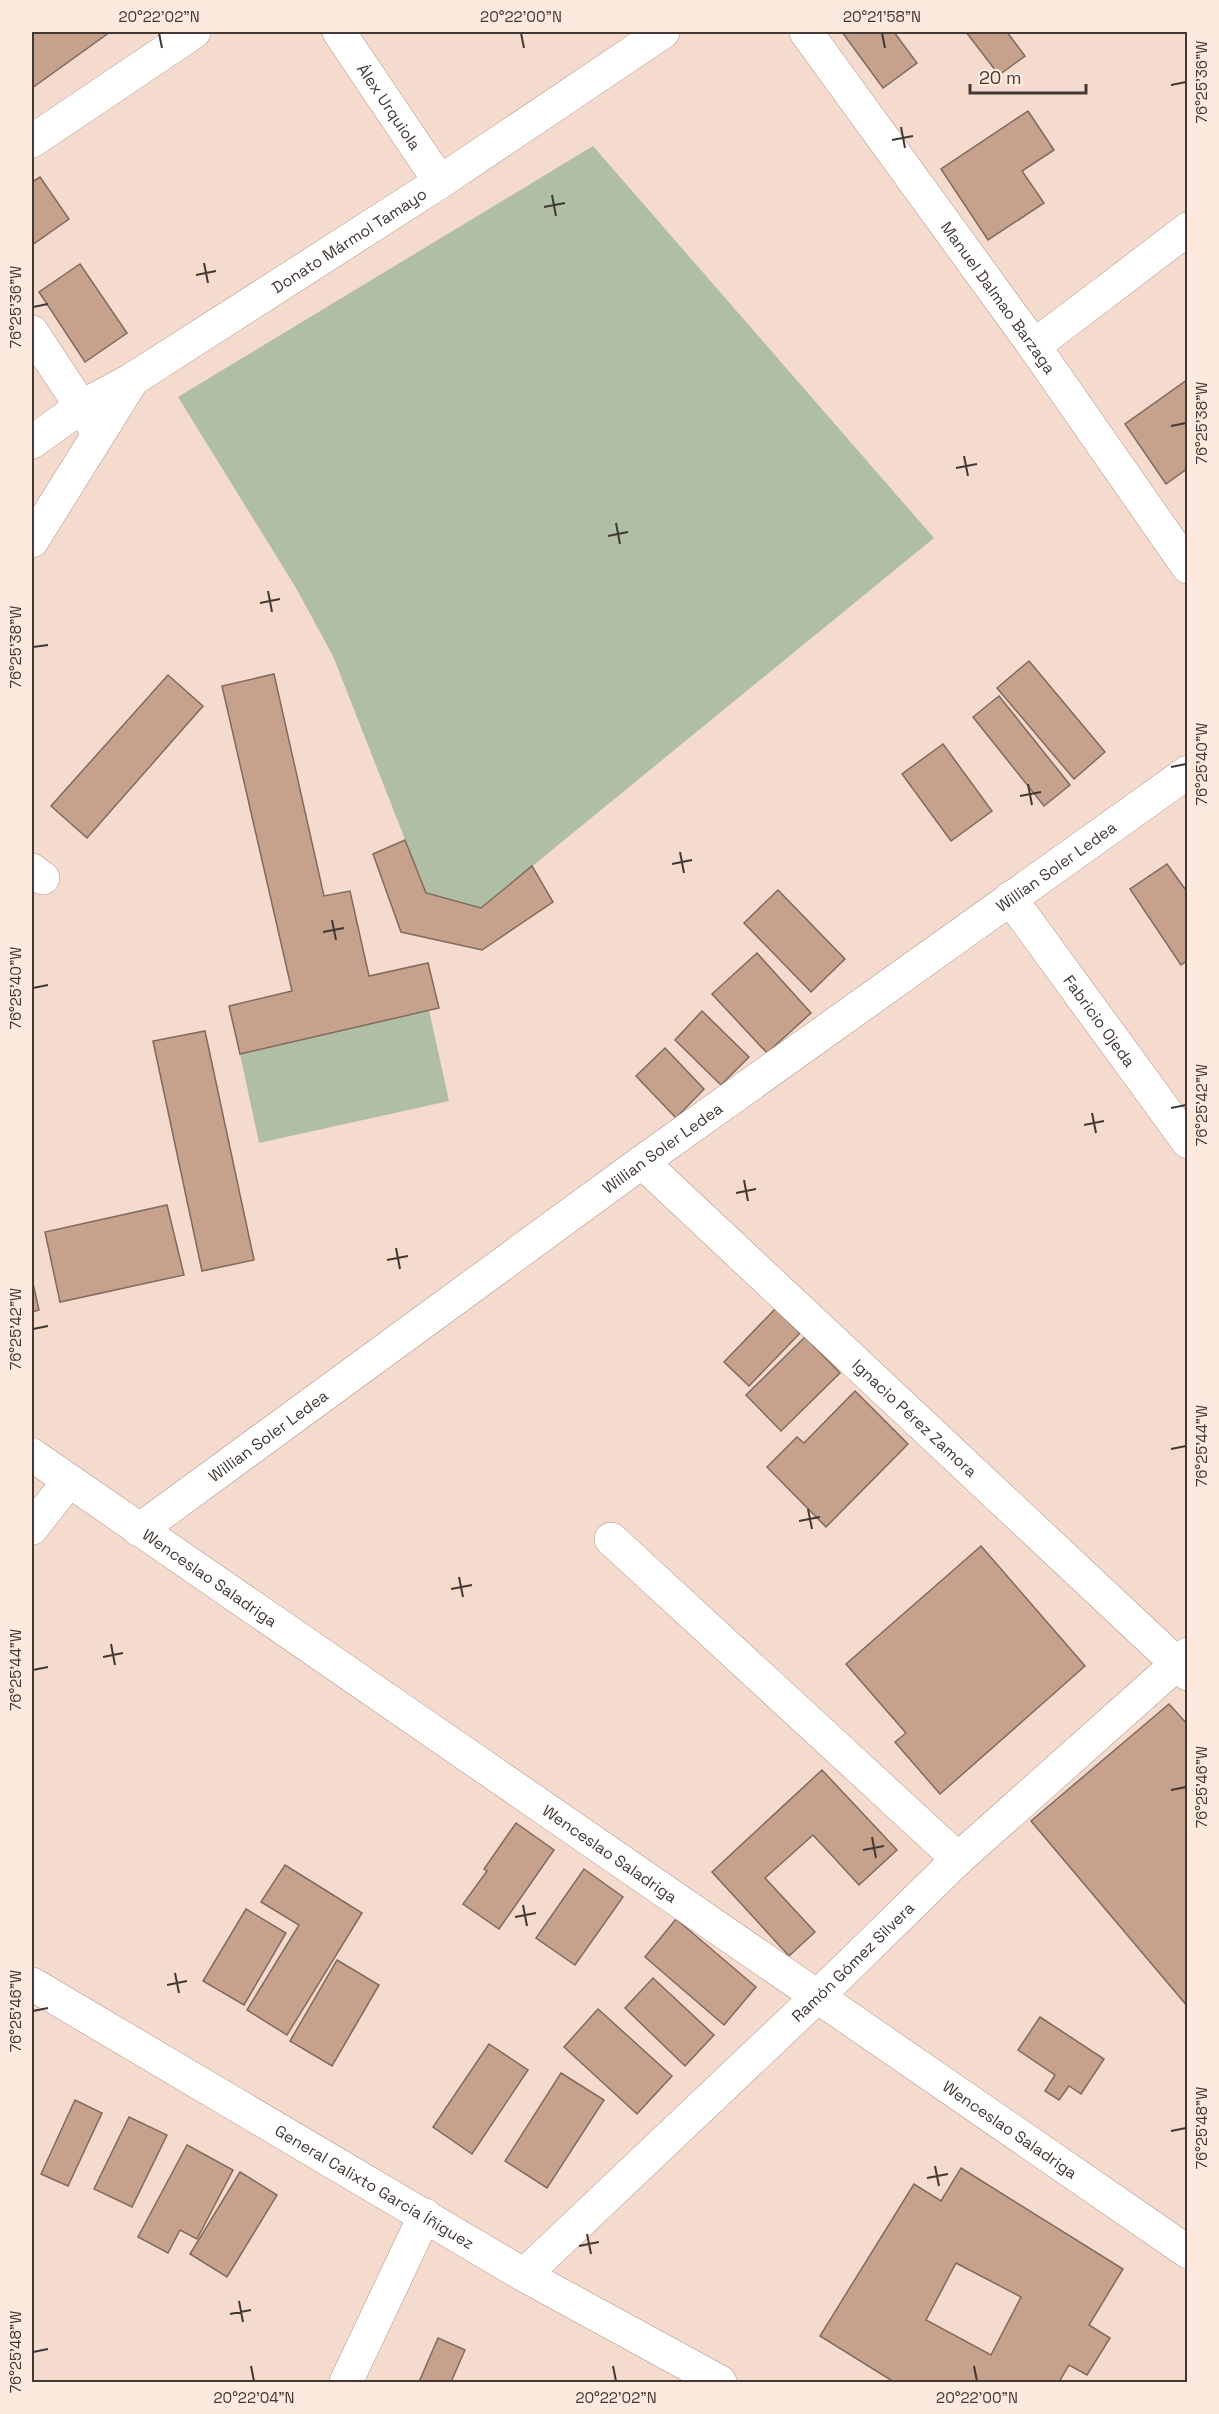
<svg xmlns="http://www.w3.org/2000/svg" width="1219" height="2414" viewBox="0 0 1219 2414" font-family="'Space Grotesk',sans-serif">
	<rect width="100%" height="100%" fill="#f5dbcd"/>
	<g fill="#b1bea6">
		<polygon points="593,146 934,538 481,908 426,893 333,656 296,588 178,397"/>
		<polygon points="429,1010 449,1101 259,1143 240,1054"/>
	</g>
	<g fill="#c6a18c" stroke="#816a5e" stroke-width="1.5" fill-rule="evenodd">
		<polygon points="32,32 110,32 32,88"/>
		<polygon points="842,32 894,32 917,63 883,88"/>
		<polygon points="966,32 1007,32 1025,56 999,75"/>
		<polygon points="1028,111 1054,150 1022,171 1044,203 988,240 941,169"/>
		<polygon points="40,177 69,219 32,245 32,182"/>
		<polygon points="80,264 127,333 85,362 39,292"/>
		<polygon points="1187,380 1188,468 1166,484 1125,424"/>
		<polygon points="1029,661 1105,752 1074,779 997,688"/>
		<polygon points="274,674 324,896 350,891 369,976 428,963 439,1008 240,1054 229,1006 292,991 222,686"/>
		<polygon points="168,675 203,706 87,838 51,806"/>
		<polygon points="999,696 1070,785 1044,806 973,717"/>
		<polygon points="943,744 992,811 951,841 902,774"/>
		<polygon points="405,840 426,893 481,908 532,866 553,902 482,950 401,932 373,854"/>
		<polygon points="1167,864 1188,893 1188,960 1181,965 1130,889"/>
		<polygon points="778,890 845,959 811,992 744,923"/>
		<polygon points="757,953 811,1013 767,1053 712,994"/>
		<polygon points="702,1011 749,1057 721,1085 675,1040"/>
		<polygon points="205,1031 254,1260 202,1271 153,1041"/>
		<polygon points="665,1048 704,1089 676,1118 636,1076"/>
		<polygon points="167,1205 184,1275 60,1302 45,1232"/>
		<polygon points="32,1279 39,1310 32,1312"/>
		<polygon points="775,1309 800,1333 749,1386 724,1362"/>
		<polygon points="805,1337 840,1373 781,1431 746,1395"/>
		<polygon points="855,1391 908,1444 826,1527 767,1467 797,1437 804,1443"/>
		<polygon points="981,1546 1085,1666 940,1794 895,1742 906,1733 846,1664"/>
		<polygon points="1169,1704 1188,1725 1188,2007 1031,1821"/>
		<polygon points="822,1770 897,1850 859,1885 813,1835 765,1878 815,1932 789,1956 712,1872"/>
		<polygon points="516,1823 554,1850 499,1929 463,1904 487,1871 484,1869"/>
		<polygon points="285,1865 362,1913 287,2035 247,2010 299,1925 261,1902"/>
		<polygon points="584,1869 623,1897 575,1965 536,1938"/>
		<polygon points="246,1909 286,1933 244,2005 203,1981"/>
		<polygon points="676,1919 756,1987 724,2025 645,1957"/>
		<polygon points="337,1960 379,1985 332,2066 290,2041"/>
		<polygon points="653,1978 714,2035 685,2066 625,2008"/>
		<polygon points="598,2009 672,2076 637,2114 564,2047"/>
		<polygon points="1040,2017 1104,2059 1081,2094 1069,2086 1059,2100 1045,2091 1055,2075 1018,2050"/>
		<polygon points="489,2044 528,2070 472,2154 433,2127"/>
		<polygon points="561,2073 604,2100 547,2188 505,2161"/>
		<polygon points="75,2100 102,2113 68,2186 41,2174"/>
		<polygon points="129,2117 167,2135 132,2207 94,2189"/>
		<polygon points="187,2145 233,2170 197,2239 180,2230 168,2253 138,2237"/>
		<path d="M961,2168L1123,2269L1089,2325L1110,2338L1087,2375L1069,2365L1059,2382H894L820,2336L914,2184L941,2201ZM956,2263L1021,2297L991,2355L926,2320Z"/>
		<polygon points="240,2172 277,2195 227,2277 190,2254"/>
		<polygon points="438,2338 465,2350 451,2382 419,2382"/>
	</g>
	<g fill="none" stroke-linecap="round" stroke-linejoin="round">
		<g stroke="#ae9689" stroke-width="34">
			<g id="minor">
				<path id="s1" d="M339,32L440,182"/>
				<path id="s2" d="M806,32L1034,346L1188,567"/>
				<polyline points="32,141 194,32"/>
				<polyline points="32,332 97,431"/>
				<polyline points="1034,346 1188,229"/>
				<polyline points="32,541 133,379"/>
				<polyline points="32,870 43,878"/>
				<path id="s3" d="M1010,898L1188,1142"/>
				<path id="s4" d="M642,1162L1188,1674"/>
				<path id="s5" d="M32,1455L1188,2252"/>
				<polyline points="32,1528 69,1481"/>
				<path id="s6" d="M139,1530L642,1162L1188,772"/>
				<polyline points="611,1539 958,1859"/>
				<path id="s7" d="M524,2275L817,1997L958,1859L1188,1654"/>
				<polyline points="346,2382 425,2215"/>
			</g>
		</g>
		<g stroke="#ae9689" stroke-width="34">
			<g id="major">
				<path id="s8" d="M32,442L81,407L133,379L440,182L663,32"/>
				<path id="s9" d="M32,1984L524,2275L720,2382"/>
			</g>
		</g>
		<use href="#minor" stroke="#fff" stroke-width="33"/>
		<use href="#major" stroke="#fff" stroke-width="33"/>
	</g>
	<path fill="none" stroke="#423833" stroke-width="2" d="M159,33L162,48M521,33L524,48M882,33L885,48M1171,85L1186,82M901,127L905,148M892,140L913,136M552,195L556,216M544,207L565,203M204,263L208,283M196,275L216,271M33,307L48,304M1171,426L1186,423M964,456L968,476M956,468L977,464M616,523L620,544M608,536L628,532M268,591L272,612M260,603L280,599M33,647L48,645M1171,767L1186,764M1028,784L1032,805M1020,796L1041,792M680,852L684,873M672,864L692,860M332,920L336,940M323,932L344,928M33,988L48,985M1171,1108L1186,1105M1092,1113L1096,1133M1084,1125L1104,1121M744,1180L748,1201M736,1193L756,1189M396,1248L400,1269M387,1260L408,1256M33,1329L48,1326M1171,1449L1186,1446M808,1509L812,1529M799,1521L820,1517M459,1577L463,1597M451,1589L472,1585M111,1644L115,1665M103,1657L123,1653M33,1670L48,1667M1171,1790L1186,1787M872,1837L876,1858M863,1850L884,1846M523,1905L527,1926M515,1917L536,1913M175,1973L179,1993M167,1985L187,1981M33,2011L48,2008M1171,2131L1186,2128M935,2166L939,2186M927,2178L948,2174M587,2234L591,2254M579,2246L599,2242M239,2301L243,2322M230,2314L251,2310M33,2352L48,2349M251,2366L254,2381M613,2366L616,2381M974,2366L977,2381"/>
	<g text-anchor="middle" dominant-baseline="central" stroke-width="5" stroke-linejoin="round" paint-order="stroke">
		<g font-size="16" fill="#423833" stroke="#fee9de">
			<text stroke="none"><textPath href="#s1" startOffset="90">Álex Urquiola</textPath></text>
			<text stroke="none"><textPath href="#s8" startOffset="376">Donato Mármol Tamayo</textPath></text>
			<text stroke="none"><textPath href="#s2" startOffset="328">Manuel Dalmao Barzaga</textPath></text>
			<text stroke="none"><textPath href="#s6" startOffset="1132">Willian Soler Ledea</textPath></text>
			<text stroke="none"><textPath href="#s3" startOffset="152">Fabricio Ojeda</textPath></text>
			<text stroke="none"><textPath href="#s6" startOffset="648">Willian Soler Ledea</textPath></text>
			<text stroke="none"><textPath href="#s4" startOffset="374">Ignacio Pérez Zamora</textPath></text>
			<text stroke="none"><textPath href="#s6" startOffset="160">Willian Soler Ledea</textPath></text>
			<text stroke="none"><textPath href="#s5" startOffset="216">Wenceslao Saladriga</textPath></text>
			<text stroke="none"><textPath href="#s5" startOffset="702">Wenceslao Saladriga</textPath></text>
			<text stroke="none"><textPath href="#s7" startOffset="454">Ramón Gómez Silvera</textPath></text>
			<text stroke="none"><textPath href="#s5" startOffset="1188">Wenceslao Saladriga</textPath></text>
			<text stroke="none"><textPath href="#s9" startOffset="398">General Calixto García Íñiguez</textPath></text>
		</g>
	</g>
	<rect width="1219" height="2414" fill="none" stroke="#fee9de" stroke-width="66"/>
	<path d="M970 84v9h116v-9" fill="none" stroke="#423833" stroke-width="3"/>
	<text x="979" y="84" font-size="18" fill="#423833" stroke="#fee9de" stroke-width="4.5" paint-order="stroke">20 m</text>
	<rect x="33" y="33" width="1153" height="2348" fill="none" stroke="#423833" stroke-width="2"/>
	<g font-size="15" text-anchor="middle" fill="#423833">
		<text x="159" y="22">20°22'02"N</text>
		<text x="521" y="22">20°22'00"N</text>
		<text x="882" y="22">20°21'58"N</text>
		<text transform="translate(1202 82) rotate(-90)" y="5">76°25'36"W</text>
		<text transform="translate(16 307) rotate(-90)" y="5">76°25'36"W</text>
		<text transform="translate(1202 423) rotate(-90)" y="5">76°25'38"W</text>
		<text transform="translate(16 647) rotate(-90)" y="5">76°25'38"W</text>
		<text transform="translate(1202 764) rotate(-90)" y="5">76°25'40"W</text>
		<text transform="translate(16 988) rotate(-90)" y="5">76°25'40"W</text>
		<text transform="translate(1202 1105) rotate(-90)" y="5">76°25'42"W</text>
		<text transform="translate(16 1329) rotate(-90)" y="5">76°25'42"W</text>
		<text transform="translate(1202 1446) rotate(-90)" y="5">76°25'44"W</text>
		<text transform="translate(16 1670) rotate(-90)" y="5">76°25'44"W</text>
		<text transform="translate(1202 1787) rotate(-90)" y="5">76°25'46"W</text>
		<text transform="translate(16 2011) rotate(-90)" y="5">76°25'46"W</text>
		<text transform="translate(1202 2128) rotate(-90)" y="5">76°25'48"W</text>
		<text transform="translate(16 2352) rotate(-90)" y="5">76°25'48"W</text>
		<text x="254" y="2403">20°22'04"N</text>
		<text x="616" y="2403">20°22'02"N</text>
		<text x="977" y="2403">20°22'00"N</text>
	</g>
</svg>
